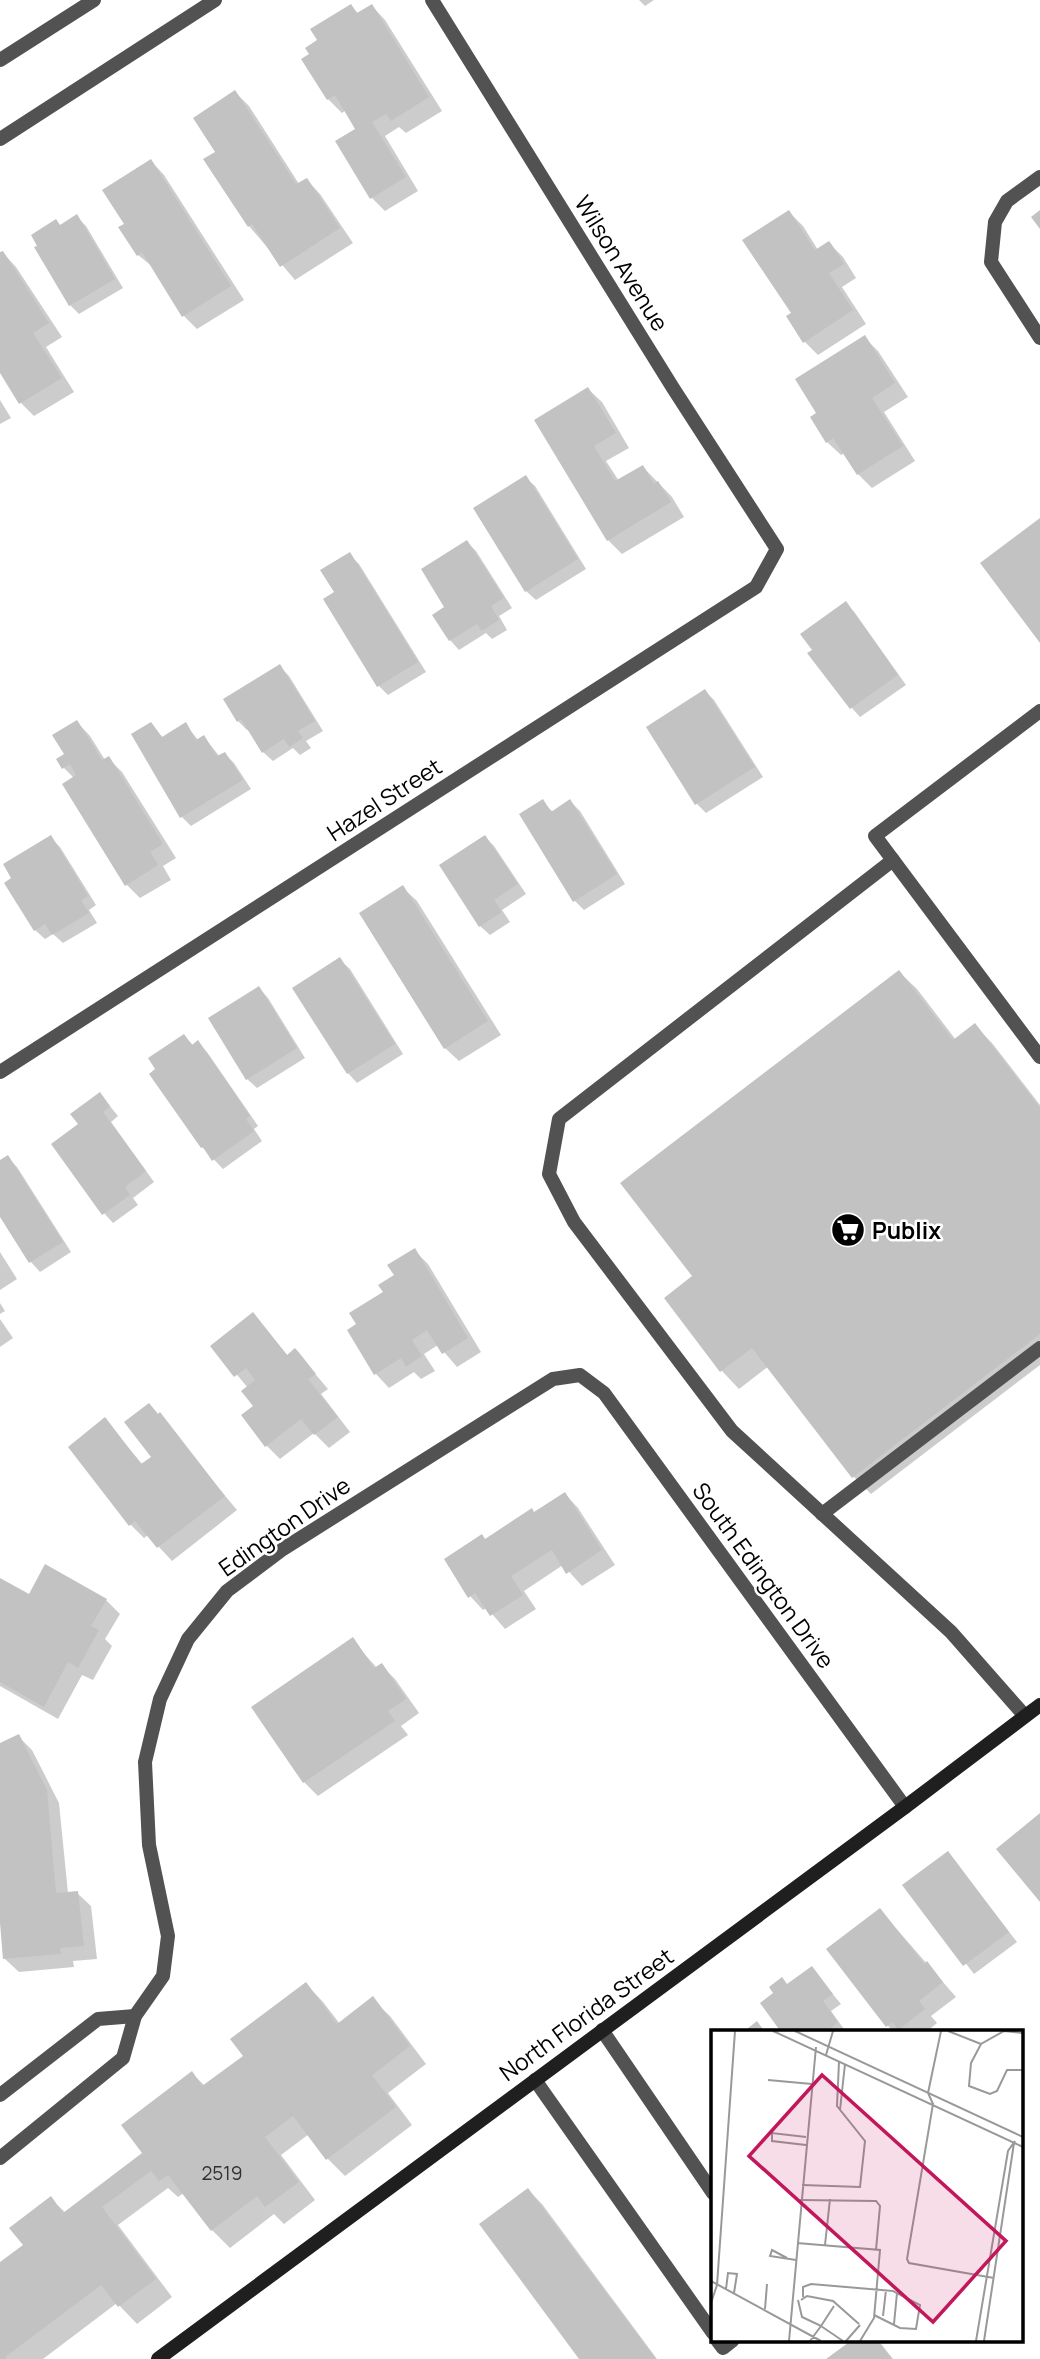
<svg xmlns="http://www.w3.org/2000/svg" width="1040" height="2359" viewBox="0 0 1040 2359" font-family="Manrope,sans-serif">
	<rect width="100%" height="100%" fill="#fff"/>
	<g fill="#0003">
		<polygon points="639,0 654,0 645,6"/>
		<polygon points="350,6 359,14 372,6 385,20 442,111 406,133 399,127 385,136 418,191 385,211 372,198 358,129 346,110 342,113 328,99 312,55 320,41"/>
		<polygon points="235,92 249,106 299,184 307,180 320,194 353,243 295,280 249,226 218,152"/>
		<polygon points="151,161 164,175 244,300 197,329 184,316 153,267 138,255 126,225"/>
		<polygon points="789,212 803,226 818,250 829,243 843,257 856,278 842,287 866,324 818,355 804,341 793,313"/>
		<polygon points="76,216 86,226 123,288 79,314 70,305 61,226"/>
		<polygon points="3,253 16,267 62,337 46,347 74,392 34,416 21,403 0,369 0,255"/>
		<polygon points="864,337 878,351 908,397 884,412 915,461 872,488 858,474 845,453 841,455 827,442 818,414"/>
		<polygon points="588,389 602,402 629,448 606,461 619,481 643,467 672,497 684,517 622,554 608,540 536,420"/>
		<polygon points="0,400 11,418 0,424"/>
		<polygon points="525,477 535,486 586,569 536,600 526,591"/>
		<polygon points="467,542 476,551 512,608 499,616 507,630 492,639 486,633 459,650 450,640 446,607"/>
		<polygon points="349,554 359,564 426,672 388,695 379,686 325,599 335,592"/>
		<polygon points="846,604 855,613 906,685 860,717 851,707 814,650"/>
		<polygon points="279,666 289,676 323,731 306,741 311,748 300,755 293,748 273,761 263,752 249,729 247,730 238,721"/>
		<polygon points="705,691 714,700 763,777 706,813 697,804"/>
		<polygon points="77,722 90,736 105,760 108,758 122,772 176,858 163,866 171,880 140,898 127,885 74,778 64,768"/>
		<polygon points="151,724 163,738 185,724 199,741 204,737 220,757 225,754 234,763 251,789 191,826 182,817"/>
		<polygon points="570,801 580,811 625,884 584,910 575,901 543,802 553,812"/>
		<polygon points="50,837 60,847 96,905 89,910 97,923 63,943 53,934 45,939 35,930"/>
		<polygon points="485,837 494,846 526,894 502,910 510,922 490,935 480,926"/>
		<polygon points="403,888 417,901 501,1035 459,1061 445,1048"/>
		<polygon points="340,960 350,969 403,1054 357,1083 348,1073"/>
		<polygon points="899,972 917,989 956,1040 975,1026 992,1043 1040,1105 1040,1365 871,1494 854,1477 769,1366 739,1389 722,1371 666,1298 694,1277"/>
		<polygon points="259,988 268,998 305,1058 257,1088 247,1079"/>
		<polygon points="184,1036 194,1046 198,1043 207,1052 258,1126 254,1129 262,1141 223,1169 202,1147 158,1069"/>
		<polygon points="100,1094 118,1116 111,1122 154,1182 133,1198 138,1205 113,1223 104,1213 80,1125"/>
		<polygon points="8,1158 17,1167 71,1252 40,1272 31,1262 0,1214 0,1163"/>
		<polygon points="414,1250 428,1264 481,1352 457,1367 438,1345 424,1354 435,1371 421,1379 414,1372 389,1388 376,1374 385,1293"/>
		<polygon points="0,1252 17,1279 0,1290"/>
		<polygon points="0,1303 5,1311 0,1314"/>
		<polygon points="253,1314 288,1356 295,1350 328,1389 321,1394 350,1432 329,1448 314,1433 280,1459 266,1445 256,1406 248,1388 213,1346"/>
		<polygon points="0,1319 13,1338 0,1347"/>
		<polygon points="149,1405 237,1510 172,1561 148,1535 144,1538 130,1524 105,1420 143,1465 153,1457"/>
		<polygon points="565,1494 578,1508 615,1565 582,1586 563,1565 524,1591 536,1609 505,1629 487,1608 483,1610 470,1596 485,1541"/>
		<polygon points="0,1581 29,1597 106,1600 120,1614 105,1639 112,1646 93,1680 82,1675 58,1719 0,1686"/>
		<polygon points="352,1640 377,1668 381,1665 395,1679 419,1713 401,1726 408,1735 318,1796 304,1782"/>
		<polygon points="18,1736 32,1750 59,1803 68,1893 77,1893 91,1906 97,1959 73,1961 74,1967 19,1972 5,1959 0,1906 0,1745"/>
		<polygon points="948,1853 1017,1942 974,1974 905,1885"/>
		<polygon points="880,1910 956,1997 931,2016 937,2023 926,2032 893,2032 828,1949"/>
		<polygon points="811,1968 841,2004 831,2011 846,2032 783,2032 788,1986"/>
		<polygon points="306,1984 323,2002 340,2024 372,1999 390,2016 426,2064 388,2093 412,2125 345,2176 328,2159 309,2134 281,2155 315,2200 284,2224 274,2214 230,2248 212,2230 184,2193 178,2197 168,2188 118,2225 172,2297 137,2324 117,2303 43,2359 0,2359 0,2264 25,2245 51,2199 66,2213 144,2153 192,2073 205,2086 245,2056"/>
		<polygon points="528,2190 542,2204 657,2359 582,2359"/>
		<polygon points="855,2340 878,2340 893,2359 828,2359"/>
	</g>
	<g fill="#c2c2c2">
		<polygon points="351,4 357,13 372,4 429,97 391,121 386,114 372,122 406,177 370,199 335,141 355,129 335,95 327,100 301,59 309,54 305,48 317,40 310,29"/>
		<polygon points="235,90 296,184 307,178 340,228 280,267 252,224 248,227 203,159 215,152 193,118"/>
		<polygon points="151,159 231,286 182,317 142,252 137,256 118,227 124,224 102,190"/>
		<polygon points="789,210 815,250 829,241 832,245 844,264 829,273 853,310 803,343 786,316 791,313 742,240"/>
		<polygon points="1040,210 1040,229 1031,217"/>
		<polygon points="77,214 115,279 69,306 34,247 37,246 31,235 56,219 60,225"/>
		<polygon points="3,251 49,323 33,333 62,378 19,404 0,373 0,252"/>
		<polygon points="865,335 895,383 872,398 903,446 857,475 833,438 826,443 810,417 816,413 795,379"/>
		<polygon points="588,387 616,433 594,446 615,481 643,465 654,484 658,481 671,502 607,541 534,420"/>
		<polygon points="526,475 578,559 525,592 473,508"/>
		<polygon points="1040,518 1040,643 980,563"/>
		<polygon points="467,540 504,598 491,606 499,620 482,631 477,624 449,641 432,615 444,607 421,569"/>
		<polygon points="350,552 418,662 377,687 323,599 334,592 320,570"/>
		<polygon points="846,601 898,675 850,709 807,653 812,650 800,634"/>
		<polygon points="280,664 315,721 298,731 303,738 289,747 284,739 262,753 241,719 237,722 223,699"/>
		<polygon points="705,689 755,767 695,805 646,727"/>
		<polygon points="77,720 102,760 109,756 163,844 150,852 158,865 125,886 62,784 76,775 70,764 62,769 56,759 64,754 52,735"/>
		<polygon points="151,722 162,737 186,722 196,740 204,735 217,756 225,752 243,780 180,818 131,734"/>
		<polygon points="543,799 551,812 570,799 617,874 573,902 519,814"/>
		<polygon points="51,835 88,896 81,900 89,913 52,935 45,924 34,931 4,883 11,878 3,864"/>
		<polygon points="485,835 518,884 494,900 502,912 479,927 439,865"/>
		<polygon points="403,885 488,1021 444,1049 359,913"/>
		<polygon points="340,957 395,1044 347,1074 292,988"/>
		<polygon points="899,970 953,1040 975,1023 1040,1108 1040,1334 852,1478 752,1348 720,1372 664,1298 692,1276 620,1183"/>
		<polygon points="259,986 297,1048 246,1080 208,1018"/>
		<polygon points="184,1034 192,1045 198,1040 250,1116 246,1119 254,1131 212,1161 203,1147 201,1148 149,1074 155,1069 148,1058"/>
		<polygon points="100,1092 110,1106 103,1112 146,1171 125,1187 130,1195 102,1215 51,1144 78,1124 70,1114"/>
		<polygon points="8,1155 63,1242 29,1263 0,1217 0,1160"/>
		<polygon points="415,1248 468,1338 442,1354 427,1330 412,1340 422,1356 406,1367 401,1358 374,1375 347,1330 356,1324 349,1313 383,1292 378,1285 394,1275 387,1265"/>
		<polygon points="253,1312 287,1355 295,1348 301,1355 316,1374 308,1379 338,1417 314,1435 301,1419 265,1447 241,1415 253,1406 241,1391 255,1380 246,1368 234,1377 210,1346"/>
		<polygon points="149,1403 158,1414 160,1412 225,1496 157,1548 135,1521 129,1526 68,1447 105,1417 141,1464 151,1457 124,1422"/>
		<polygon points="565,1492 602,1550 566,1574 552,1550 511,1576 523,1595 490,1616 475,1593 468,1598 444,1559 482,1534 485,1539 532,1508 534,1512"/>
		<polygon points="45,1564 107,1599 91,1626 99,1630 78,1668 68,1662 44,1707 0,1682 0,1578 29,1594"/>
		<polygon points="353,1637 374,1668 382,1663 406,1699 388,1711 395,1721 303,1783 251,1707"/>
		<polygon points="19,1734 47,1790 56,1893 78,1891 84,1946 60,1948 61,1954 3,1959 0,1923 0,1743"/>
		<polygon points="1040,1813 1040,1902 996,1849"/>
		<polygon points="948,1851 1009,1932 963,1966 902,1885"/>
		<polygon points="880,1908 924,1964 927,1961 943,1982 919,2001 925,2009 898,2030 893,2022 886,2027 826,1949"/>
		<polygon points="812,1966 833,1994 823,2001 838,2022 826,2032 781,2032 760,2003 773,1993 769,1987 782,1977 787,1984"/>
		<polygon points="306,1982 337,2024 373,1996 410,2046 372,2075 396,2107 326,2160 293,2116 265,2137 299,2182 265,2207 257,2196 211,2231 168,2175 159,2181 151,2171 102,2207 156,2279 118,2307 101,2285 5,2357 7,2359 0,2359 0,2262 23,2245 9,2228 51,2196 63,2213 142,2153 121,2125 192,2071 202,2086 243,2056 230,2039"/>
		<polygon points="757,2021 765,2032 743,2032 752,2025"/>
		<polygon points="528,2188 551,2219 656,2359 579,2359 511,2267 479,2224"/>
		<polygon points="852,2340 877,2340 892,2359 826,2359"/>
	</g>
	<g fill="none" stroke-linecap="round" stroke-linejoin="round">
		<g stroke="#525252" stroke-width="14">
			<polyline points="1040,177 1007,201 995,222 991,262 1040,338"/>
			<polyline points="1040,711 875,836 1040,1057"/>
			<polyline points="893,860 559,1119 549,1174 574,1222 732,1431 951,1632 1025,1716"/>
			<polyline points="822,1514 1040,1348"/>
			<polyline points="602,2030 713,2193"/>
			<polyline points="535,2080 713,2333"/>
			<polyline points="717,2340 723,2348 733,2340"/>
		</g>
		<g stroke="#525252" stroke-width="14">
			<polyline points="0,60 94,0"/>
			<polyline points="0,139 215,0"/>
			<polyline points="0,1072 756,587 777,549 673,388 432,0"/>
			<polyline points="0,2095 98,2019 135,2016"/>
			<polyline points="0,2158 123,2058 135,2016 163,1976 168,1936 149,1845 145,1762 160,1699 188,1639 227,1591 283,1549 553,1379 580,1375 604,1393 905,1807"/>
		</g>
		<polyline stroke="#1f1f1f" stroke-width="14" points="158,2359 905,1807 1040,1705"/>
	</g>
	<defs>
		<g id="supermarket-disc" transform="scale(1.75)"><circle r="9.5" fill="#000" stroke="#fff"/><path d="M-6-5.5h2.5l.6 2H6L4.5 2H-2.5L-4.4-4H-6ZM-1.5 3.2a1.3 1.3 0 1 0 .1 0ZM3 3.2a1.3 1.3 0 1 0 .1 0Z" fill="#fff"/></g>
	</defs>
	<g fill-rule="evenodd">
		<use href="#supermarket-disc" x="848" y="1230"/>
	</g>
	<g text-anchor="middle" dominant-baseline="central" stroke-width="5" stroke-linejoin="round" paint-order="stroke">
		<g font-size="19" fill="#303030">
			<text x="222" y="2173">2519</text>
		</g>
		<g font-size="23" fill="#000" stroke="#fff">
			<text transform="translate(622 263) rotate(58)">Wilson Avenue</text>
			<text transform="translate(384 799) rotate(-33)">Hazel Street</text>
			<text transform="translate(284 1526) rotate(-35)">Edington Drive</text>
			<text transform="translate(764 1575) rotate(54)">South Edington Drive</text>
			<text transform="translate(586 2014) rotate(-36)">North Florida Street</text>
		</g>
		<g font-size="23" font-weight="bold" fill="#000" stroke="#fff" text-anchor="start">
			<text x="872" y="1230">Publix</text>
		</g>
	</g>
	<g transform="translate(711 2030)">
		<rect width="312" height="312" fill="#fff"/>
		<path fill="none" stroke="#999" stroke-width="2" d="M62,1L312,117M84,1L312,107M230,1L217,63L222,74L196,229L198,233L283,248M237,1L270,14M312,3L293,1L270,14L260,33L258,56L279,64L286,61L296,40H312M115,25L122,1M57,50L101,54M129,80L134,34M95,115L61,111V103L95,107M91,155L149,157L154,111L126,76L128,32M89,170L165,171L169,176L165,220M86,213L169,220L163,288L149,311M114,215L119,169M76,228L61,220L59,226L85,230M0,251L110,311M15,259L17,243L26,244L23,263M92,267V257L100,254L182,261L209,275L205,299L189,298L163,285M87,270L91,287L110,296L123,276M90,270L96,266L122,271L148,294M0,273L6,255L24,1M54,279L56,254M172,286L175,260M183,294L186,263M78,311L105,17M99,311L110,296L132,311M135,311L149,295M265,311L297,121L304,111M273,311L303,113"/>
		<path fill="#c2185b" fill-opacity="0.15" stroke="#c2185b" stroke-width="3.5" d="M111,45L295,211L222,292L38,126Z"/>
		<rect width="312" height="312" fill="none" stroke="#000" stroke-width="3.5"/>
	</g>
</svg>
